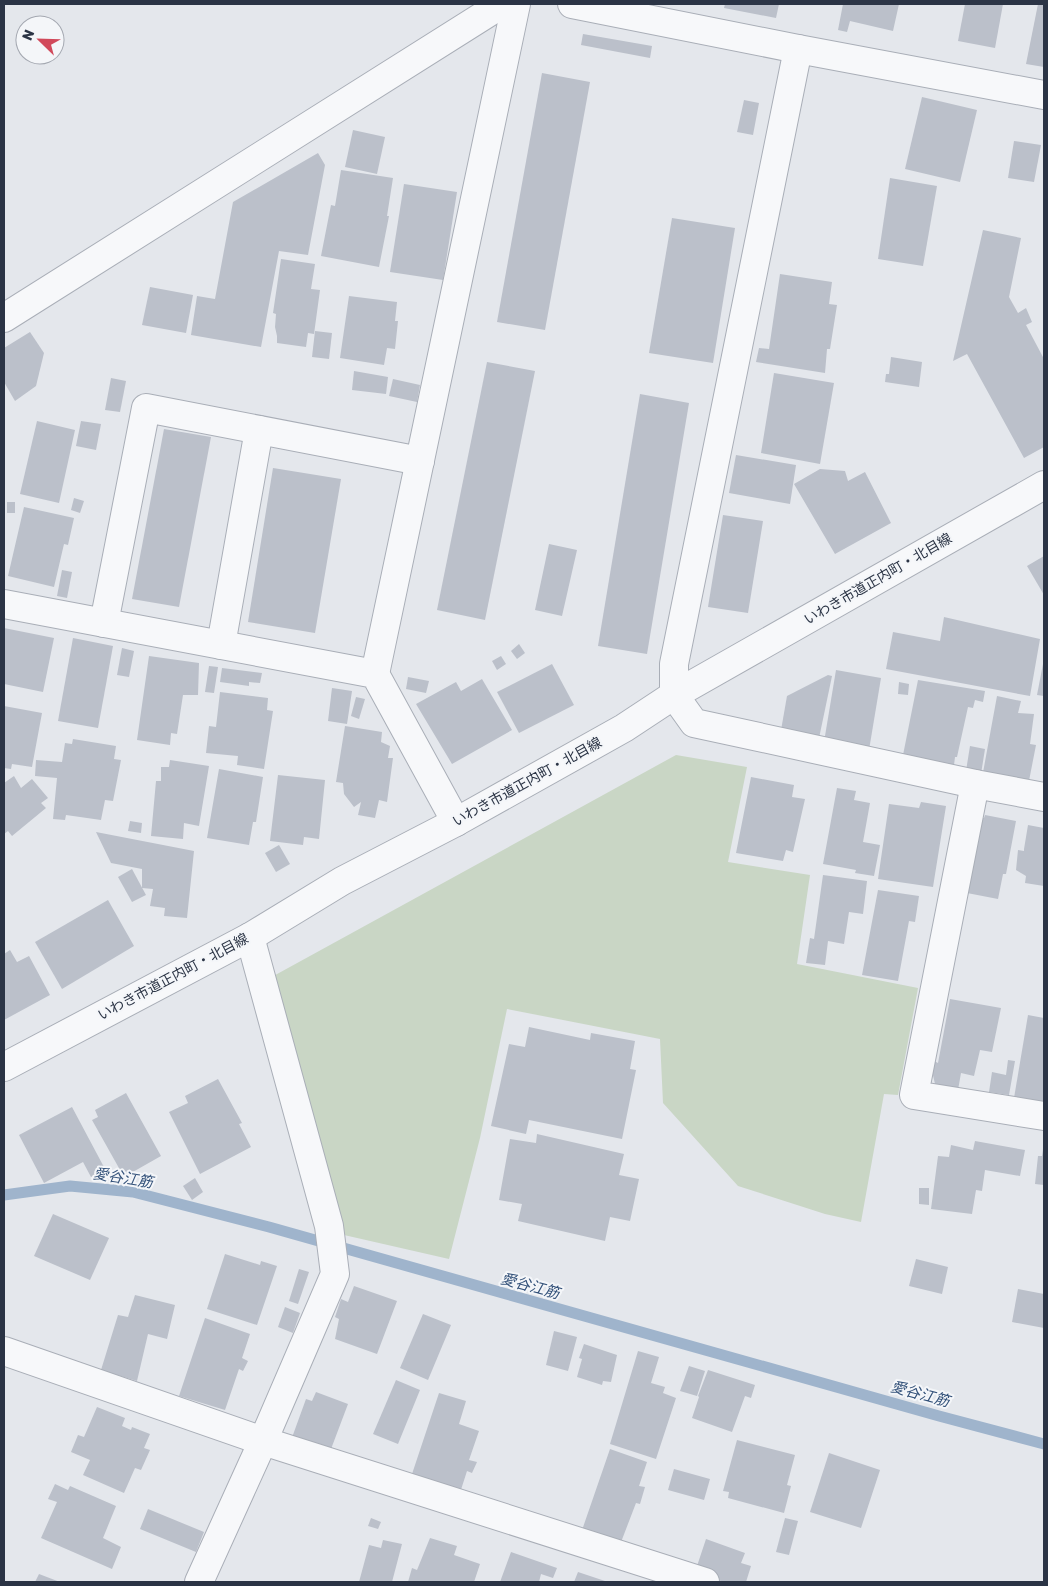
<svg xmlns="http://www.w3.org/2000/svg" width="1048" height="1586" viewBox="0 0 1048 1586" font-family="Rubik,'Noto Sans JP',sans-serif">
	<rect width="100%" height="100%" fill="#e4e7ec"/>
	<polygon fill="#c9d6c5" points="676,755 747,767 728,862 810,875 797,964 918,988 898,1095 884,1094 861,1222 825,1214 738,1186 663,1103 660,1039 507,1009 480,1138 449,1259 344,1235 268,979"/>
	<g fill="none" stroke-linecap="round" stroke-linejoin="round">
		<polyline stroke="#9fb4cc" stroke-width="11" points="4,1195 70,1186 133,1192 269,1227 939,1416 1044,1444"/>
	</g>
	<g fill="#bbc0ca">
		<polygon points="725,4 779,4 776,18 724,8"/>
		<polygon points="843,4 899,4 893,31 850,21 847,32 838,30"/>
		<polygon points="965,4 1003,4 995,48 958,41"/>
		<polygon points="1038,4 1044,4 1044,67 1026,64"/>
		<polygon points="583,34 652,46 650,58 581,45"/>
		<polygon points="542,73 590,82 545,330 497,322"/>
		<polygon points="922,97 977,110 960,182 905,169"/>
		<polygon points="744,100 759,103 753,135 737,132"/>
		<polygon points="353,130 385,137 377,174 345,167"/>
		<polygon points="1014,141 1041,145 1034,182 1008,178"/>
		<polygon points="318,153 325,165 308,255 279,251 261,347 191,335 197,296 215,299 233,202"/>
		<polygon points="341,170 393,178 387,216 389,216 379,267 321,256 331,205 335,206"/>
		<polygon points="890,178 937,186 923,266 878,259"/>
		<polygon points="404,184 457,192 443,280 390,272"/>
		<polygon points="672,218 735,228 713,363 649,353"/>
		<polygon points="983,230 1021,238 1009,297 1018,313 1026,308 1032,322 1026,325 1044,359 1044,447 1024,458 967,354 953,361"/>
		<polygon points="281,259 315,264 311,289 320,290 314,334 308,333 306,347 277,343 277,336 275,327 276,314 273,313"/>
		<polygon points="780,274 832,282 829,304 837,305 830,349 827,349 825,373 756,362 759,348 769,349"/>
		<polygon points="150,287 193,295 186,333 142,325"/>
		<polygon points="349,296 397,302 395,321 398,321 395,349 387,348 384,365 340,358"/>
		<polygon points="315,331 332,333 329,359 312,357"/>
		<polygon points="30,332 44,353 36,386 15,401 4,382 4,348"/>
		<polygon points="891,357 922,362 919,387 885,382 886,374 889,374"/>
		<polygon points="487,362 535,371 485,620 437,610"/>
		<polygon points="354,371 388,377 386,394 352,390"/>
		<polygon points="774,373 834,383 820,464 761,453"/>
		<polygon points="111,378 126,381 120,412 105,410"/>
		<polygon points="393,379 420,385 417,402 389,396"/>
		<polygon points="640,394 689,403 647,654 598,646"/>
		<polygon points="37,421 75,430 59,503 20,494"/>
		<polygon points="81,421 101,424 96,450 76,446"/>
		<polygon points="164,429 211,437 179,607 132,599"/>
		<polygon points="736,455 796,465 790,504 729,493"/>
		<polygon points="273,468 341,479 315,633 248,622"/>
		<polygon points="820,469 845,471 848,481 865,472 891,523 835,554 794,484"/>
		<polygon points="74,498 84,501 80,513 71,510"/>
		<rect x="7" y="502" width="8" height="11"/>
		<polygon points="24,507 74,518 68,545 64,544 54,587 8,576"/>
		<polygon points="723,515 763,521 748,613 708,607"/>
		<polygon points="549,544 577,550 562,616 535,610"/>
		<polygon points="1044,556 1044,595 1027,566"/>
		<polygon points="62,570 72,572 67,598 57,596"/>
		<polygon points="944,617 1040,639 1030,696 886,669 893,632 940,641"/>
		<polygon points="4,628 54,638 43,692 4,684"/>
		<polygon points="73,638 113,646 98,728 58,721"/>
		<polygon points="519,644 525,653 517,659 511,651"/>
		<polygon points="122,648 134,651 129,677 117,675"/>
		<polygon points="149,656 199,663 198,695 183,695 177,734 171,733 170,745 137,740"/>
		<polygon points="501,656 506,664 497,670 492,661"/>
		<polygon points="552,664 574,705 519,733 497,692"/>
		<polygon points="1043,664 1044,664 1044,696 1037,695"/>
		<polygon points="209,666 218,667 214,693 205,692"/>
		<polygon points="222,668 262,673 260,683 249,682 249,686 220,682"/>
		<polygon points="836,670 881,678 869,750 824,742"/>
		<polygon points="828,675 832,676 818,743 780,736 787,696"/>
		<polygon points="408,677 429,681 426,693 406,689"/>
		<polygon points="482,679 512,730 452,764 416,704 456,682 461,691"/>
		<polygon points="918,680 985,691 983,702 975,700 973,708 968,707 957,757 955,757 954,765 903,755"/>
		<polygon points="899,682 909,684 908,695 898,694"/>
		<polygon points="332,688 352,691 347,724 328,721"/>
		<polygon points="220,692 268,698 267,710 273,711 264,769 237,765 238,756 206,753 209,726 216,727"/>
		<polygon points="997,696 1021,701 1018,713 1034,714 1030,744 1036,745 1028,786 982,778"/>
		<polygon points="356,697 365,699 359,719 351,716"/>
		<polygon points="4,706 42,713 32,767 12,764 11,769 4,768"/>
		<polygon points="345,726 382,732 381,742 390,746 388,758 393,758 387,802 379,800 375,818 358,815 361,802 354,807 344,794 343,783 336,782"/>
		<polygon points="73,739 116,746 114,759 121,760 113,801 105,800 101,820 66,815 65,820 53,819 57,778 35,776 36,760 62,762 65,743 72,744"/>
		<polygon points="970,746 985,749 981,774 966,771"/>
		<polygon points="170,760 209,766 199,826 184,823 183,839 151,836 156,781 161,781 161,767 169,767"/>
		<polygon points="219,769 263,777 256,822 253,822 249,845 207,838"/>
		<polygon points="278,775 325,780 319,839 304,837 303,845 270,841"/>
		<polygon points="14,776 21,788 32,779 48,798 41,803 46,808 12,836 8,831 4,834 4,783"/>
		<polygon points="751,777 794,785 792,797 805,799 793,852 786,850 783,861 736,853"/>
		<polygon points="837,788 856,791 854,800 870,803 863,842 880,845 874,876 855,873 856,870 823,864"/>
		<polygon points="921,802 946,806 933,887 878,879 889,804 919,808"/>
		<polygon points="985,815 1016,821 1006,874 1003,874 998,899 967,893 981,818 984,818"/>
		<polygon points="130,821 142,823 141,833 128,831"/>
		<polygon points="1028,825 1044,828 1044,886 1025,883 1026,876 1016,870 1018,850 1024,851 1024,849"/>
		<polygon points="96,832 194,851 187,918 164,916 165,908 150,906 153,889 142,888 142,869 111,863"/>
		<polygon points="279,845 290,864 276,872 265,853"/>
		<polygon points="132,869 146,895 132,902 118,877"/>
		<polygon points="823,875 867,881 863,914 849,912 844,944 828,941 825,965 806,963 810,938 814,939"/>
		<polygon points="878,890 919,896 915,922 909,921 898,981 862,975"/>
		<polygon points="108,900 134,946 62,989 35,942"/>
		<polygon points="10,950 17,962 29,956 50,995 4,1020 4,954"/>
		<polygon points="950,999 1001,1008 992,1052 980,1050 974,1076 961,1073 958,1090 936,1088 931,1067 934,1061 938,1063"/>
		<polygon points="1028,1015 1044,1018 1044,1103 1014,1098"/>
		<polygon points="529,1027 590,1040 591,1033 635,1041 630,1069 636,1070 622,1139 529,1120 526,1134 491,1126 509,1044 525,1047"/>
		<polygon points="1008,1060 1015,1061 1009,1095 989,1092 992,1072 1006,1075"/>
		<polygon points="218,1079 242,1123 239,1124 251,1147 200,1174 169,1112 188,1103 185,1096"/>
		<polygon points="126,1093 161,1156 124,1177 92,1120 98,1117 95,1110"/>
		<polygon points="72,1107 105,1169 91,1177 83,1162 44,1183 19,1135"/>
		<polygon points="537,1134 624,1154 619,1175 639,1179 630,1221 610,1217 605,1241 518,1221 522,1204 499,1200 510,1139 536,1143"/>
		<polygon points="975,1141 1025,1150 1020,1176 985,1170 982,1191 976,1190 972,1214 931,1209 938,1156 949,1157 951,1145 973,1150"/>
		<polygon points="1043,1149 1044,1185 1035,1184 1038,1156 1042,1156"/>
		<polygon points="195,1178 203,1192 192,1200 183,1186"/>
		<polygon points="919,1188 929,1188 929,1205 919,1204"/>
		<polygon points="53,1214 109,1238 90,1280 34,1256"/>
		<polygon points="225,1254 260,1265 261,1261 277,1266 257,1325 207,1309"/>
		<polygon points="916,1259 948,1267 942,1294 909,1286"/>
		<polygon points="299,1269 309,1272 298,1304 289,1301"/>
		<polygon points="354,1286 397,1301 377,1354 335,1339 339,1319 335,1317 341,1299 348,1302"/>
		<polygon points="1018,1289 1044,1294 1044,1328 1012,1322"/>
		<polygon points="135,1295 175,1305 167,1339 148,1334 137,1381 101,1370 118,1315 128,1317"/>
		<polygon points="285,1307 300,1313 293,1333 278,1327"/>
		<polygon points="423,1314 451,1325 428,1380 400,1368"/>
		<polygon points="205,1318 250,1334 242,1358 248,1361 243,1371 239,1369 225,1410 179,1396"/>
		<polygon points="554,1331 577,1337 568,1371 546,1365"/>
		<polygon points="584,1344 617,1355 611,1382 603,1381 602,1385 577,1377 582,1359 579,1358"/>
		<polygon points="638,1351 659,1357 651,1383 665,1387 663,1393 676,1398 656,1459 610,1444"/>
		<polygon points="689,1366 705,1371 697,1396 680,1391"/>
		<polygon points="708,1370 755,1385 751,1398 745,1396 732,1432 692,1418 699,1397 698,1396"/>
		<polygon points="396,1380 420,1390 398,1444 373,1434"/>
		<polygon points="316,1392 348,1404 328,1457 290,1443 306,1399 312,1401"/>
		<polygon points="439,1393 466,1401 459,1424 479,1431 469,1460 477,1462 472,1473 467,1471 458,1499 409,1483"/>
		<polygon points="97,1407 125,1418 122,1426 131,1430 132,1427 150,1434 144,1448 150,1450 141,1470 135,1468 124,1493 83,1475 90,1460 71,1452 78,1435 84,1437"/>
		<polygon points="737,1440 795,1455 787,1485 791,1486 784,1513 728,1498 729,1492 723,1491"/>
		<polygon points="610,1449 647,1462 639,1486 645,1487 640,1504 636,1503 618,1550 580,1536"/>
		<polygon points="829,1453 880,1470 861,1528 810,1512"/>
		<polygon points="674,1469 710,1479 704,1500 668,1490"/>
		<polygon points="55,1484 68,1490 70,1486 116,1506 103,1538 121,1547 112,1569 41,1538 57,1502 48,1499"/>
		<polygon points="148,1509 204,1532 196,1552 140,1529"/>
		<polygon points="371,1518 381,1522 378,1529 368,1526"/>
		<polygon points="785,1518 798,1521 789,1555 776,1552"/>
		<polygon points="430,1538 457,1546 454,1555 480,1564 474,1582 408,1582 412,1568 417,1570"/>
		<polygon points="706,1539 745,1553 741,1563 751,1566 746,1582 724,1582 699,1574 696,1569"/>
		<polygon points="383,1540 402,1544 392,1582 359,1582 369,1545 381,1548"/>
		<polygon points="511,1552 557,1568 553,1578 541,1574 539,1582 500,1582"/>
		<polygon points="578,1572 608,1582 574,1582"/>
		<polygon points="39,1574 60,1582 35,1582"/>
	</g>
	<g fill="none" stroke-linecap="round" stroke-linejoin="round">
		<g stroke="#a9aeb7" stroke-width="30">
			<g id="minor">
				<polyline points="572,4 798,49 1044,95"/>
				<polyline points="798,49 674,664 674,695 694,723 975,784 1044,797"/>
				<polyline points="4,318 502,4"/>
				<polyline points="4,604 375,674 456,822"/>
				<polyline points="104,623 146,408 420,461"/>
				<polyline points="221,645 259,430"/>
				<polyline points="375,674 516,4"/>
				<polyline points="975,784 914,1095 1044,1116"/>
				<polyline points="4,1351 263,1441 705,1582"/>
				<polyline points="199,1582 263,1441 335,1274 329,1226 250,937"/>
			</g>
		</g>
		<g stroke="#a9aeb7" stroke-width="30">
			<polyline id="tertiary" points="4,1067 250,937 342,881 456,822 624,728 674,695 1044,485"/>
		</g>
		<use href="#minor" stroke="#f7f8fa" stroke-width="28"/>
		<use href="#tertiary" stroke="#f7f8fa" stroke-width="28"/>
	</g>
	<g text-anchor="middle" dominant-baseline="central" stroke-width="4" stroke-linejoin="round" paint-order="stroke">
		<g font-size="14" fill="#2b3445" stroke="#f4f6f9">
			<text transform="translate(878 579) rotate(-30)">いわき市道正内町・北目線</text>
			<text transform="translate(527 782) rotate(-29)">いわき市道正内町・北目線</text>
			<text transform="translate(173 977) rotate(-28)">いわき市道正内町・北目線</text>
		</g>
		<g font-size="15" font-style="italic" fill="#34527a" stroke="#f4f6f9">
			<text transform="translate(123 1178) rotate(9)">愛谷江筋</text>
			<text transform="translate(530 1286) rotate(15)">愛谷江筋</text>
			<text transform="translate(920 1394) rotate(15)">愛谷江筋</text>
		</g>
	</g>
	<rect width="1048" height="1586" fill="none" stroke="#2b3445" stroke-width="10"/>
	<g transform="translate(40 40) rotate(293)"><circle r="24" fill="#f4f6f9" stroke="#a4a8b1"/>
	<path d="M0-4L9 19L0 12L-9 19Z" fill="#d1495b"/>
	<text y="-8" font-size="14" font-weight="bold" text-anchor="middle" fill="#2b3445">N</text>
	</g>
</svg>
